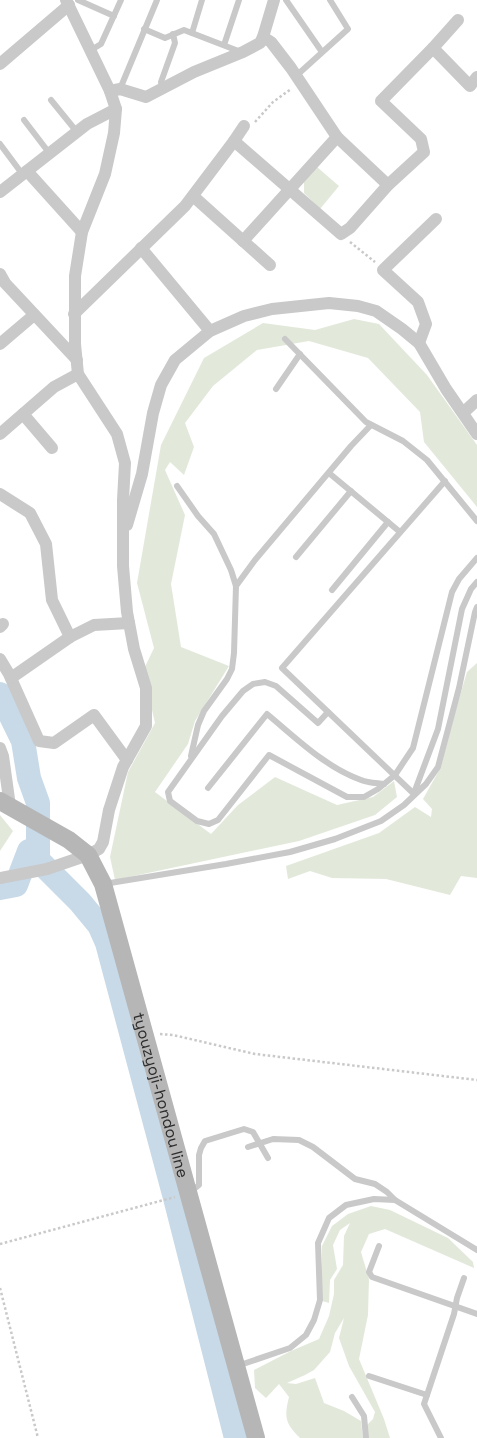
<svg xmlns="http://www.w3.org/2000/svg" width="477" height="1438" viewBox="0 0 477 1438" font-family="'Space Grotesk',sans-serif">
	<rect width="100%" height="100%" fill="#fff"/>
	<g fill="#e2e9db">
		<polygon points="317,167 339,186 320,209 304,193 304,182"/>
		<polygon points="354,319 379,324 427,375 477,445 477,507 424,442 420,412 368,358 309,341 257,350 213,386 185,423 194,447 184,475 170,462 165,470 185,515 171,584 181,647 229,666 195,721 188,744 155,792 211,834 238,805 275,777 337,805 373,797 394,781 397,797 375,815 299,841 115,880 110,857 128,772 155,723 143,671 154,648 137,583 161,445 204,358 263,323 315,330"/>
		<polygon points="477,663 477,878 461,876 450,895 386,879 332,878 310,871 288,879 286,866 379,833 415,807 431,817 432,809 423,799 441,767 456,709 467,672"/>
		<polygon points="0,815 13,831 0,851"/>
		<path d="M371,1206L390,1210L448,1238L473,1262L474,1268L385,1229L369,1234L361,1252L369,1279L368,1315L359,1359L384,1419L390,1438H366L365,1427L373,1419L375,1412L349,1366L339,1338L344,1318L335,1333L330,1352L314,1370L305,1375L287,1383L296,1384L315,1378L324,1403L344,1411L361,1421L363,1438H300C285,1423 284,1417 289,1397L279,1384L266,1398L255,1388L254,1370L291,1351L319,1339L329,1316L334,1294V1280L343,1265L344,1236L350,1223L340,1230L333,1245L337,1269L330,1280L329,1303L322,1301V1246L332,1226L348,1214Z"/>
	</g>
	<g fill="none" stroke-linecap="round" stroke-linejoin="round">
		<g stroke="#c8dae8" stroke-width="24">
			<polyline points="0,694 23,741 29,778 38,803 38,860 80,902 99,925 107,943 175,1198 236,1438"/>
			<polyline points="0,888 16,885 29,851"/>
		</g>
		<g stroke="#c9c9c9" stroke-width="2.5" stroke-dasharray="2.5 2.5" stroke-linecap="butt">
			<polyline points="255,122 273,102 291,89"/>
			<polyline points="350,242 375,262"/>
			<polyline points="160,1034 173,1035 255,1054 477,1080"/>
			<polyline points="0,1244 175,1197"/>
			<polyline points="0,1288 38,1438"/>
		</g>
		<g stroke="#c9c9c9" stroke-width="6">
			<polyline points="78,0 114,16"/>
			<polyline points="286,0 322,52"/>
			<polyline points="144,29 165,38 184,30 241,52"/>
			<polyline points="192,33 202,0"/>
			<polyline points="224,45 239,0"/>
			<polyline points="91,50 101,44 121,0"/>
			<polyline points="296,76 348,29 330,0"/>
			<polyline points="162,88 161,82 175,43 173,34"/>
			<polyline points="120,89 157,0"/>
			<polyline points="51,100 77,132"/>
			<polyline points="24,120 50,154"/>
			<polyline points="0,144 23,175"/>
			<polyline points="285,339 366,422 403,441 427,460 477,521"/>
			<polyline points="276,389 300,354"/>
			<polyline points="329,473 400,532"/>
			<polyline points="177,486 198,516 214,534 231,570 236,586 234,653 232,669 227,679 204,711 198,725 191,756"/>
			<polyline points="296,557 351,491"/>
			<polyline points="236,586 255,560 351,446 371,425"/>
			<polyline points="332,590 388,522"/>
			<polyline points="328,712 318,723 276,686 265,682 253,684 243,691 222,716 168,792 170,801 197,821 209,824 218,820 269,755 347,797 364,797 378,789 395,775 413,748 452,592 459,579 477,558"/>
			<path d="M208,788L267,714C296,738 325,767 361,780C368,783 377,783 384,784"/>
			<polyline points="414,793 438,729 462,609 471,589 477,582"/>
			<polyline points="414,794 282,668 445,481"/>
			<polyline points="104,884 226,864 290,852 335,839 381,821 404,805 426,784 438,767 459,688 475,612 477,607"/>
			<polyline points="248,1147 273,1139 299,1140 313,1147 355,1179 375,1184 387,1192 395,1200"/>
			<polyline points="189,1193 199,1185 199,1155 201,1148 205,1141 244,1129 253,1132 268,1158"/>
			<polyline points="379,1246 369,1272 372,1277 477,1314"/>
			<polyline points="237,1366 290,1348 306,1335 314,1320 320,1300 318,1243 329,1218 346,1205 374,1199 395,1200 477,1250"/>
			<polyline points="369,1376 427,1395"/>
			<polyline points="352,1397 364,1416 366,1438"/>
			<polyline points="441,1438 424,1404 454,1314 457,1298 464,1278"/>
		</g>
		<g stroke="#c9c9c9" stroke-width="12">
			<polyline points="263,37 271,42 291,68 337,137 388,185"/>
			<polyline points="433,48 470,86 477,77"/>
			<polyline points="0,64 69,5"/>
			<polyline points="110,91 120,89 146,97 194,72 243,52 260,43 263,37 274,0"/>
			<polyline points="234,141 244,126"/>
			<polyline points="27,171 82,232"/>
			<polyline points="0,192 87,124 116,109"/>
			<polyline points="193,196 270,265"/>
			<polyline points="243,241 337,137"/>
			<polyline points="141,248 210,331"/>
			<polyline points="0,274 5,283 77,360"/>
			<polyline points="74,314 185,206 234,141 341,234 350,228 388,185 424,152 421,139 381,101 433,48 458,20"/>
			<polyline points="419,343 426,324 418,302 383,270 436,219"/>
			<polyline points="0,344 34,315"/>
			<polyline points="463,413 477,400"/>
			<polyline points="23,414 52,448"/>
			<polyline points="0,434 54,387 78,374"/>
			<polyline points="0,494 30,513 46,544 52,600 70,637"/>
			<polyline points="127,525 142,474 153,413 161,385 175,360 210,331 244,316 272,309 329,303 358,306 376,311 402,329 419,343 446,389 477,434"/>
			<polyline points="0,627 3,624"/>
			<polyline points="0,659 9,674 39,741 54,743 94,715 127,760"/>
			<polyline points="11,678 70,637 94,625 129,623"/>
			<polyline points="0,748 3,756 10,806"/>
			<polyline points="0,878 47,869 88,855 99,849 103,842 109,810 123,767 146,726 146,688 134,649 127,612 123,566 123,500 125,463 117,434 78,374 75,344 75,276 82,232 105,174 114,133 116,109 110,91 66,0"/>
		</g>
		<path stroke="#b6b6b6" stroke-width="18" id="s1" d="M0,801L69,840L88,855L103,884L256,1438"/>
	</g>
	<g text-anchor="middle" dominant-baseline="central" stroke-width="5" stroke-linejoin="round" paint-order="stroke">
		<g font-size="16" fill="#2c2c2c" stroke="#fff">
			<text stroke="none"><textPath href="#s1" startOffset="355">tyouzyoji-hondou line</textPath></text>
		</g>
	</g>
</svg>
